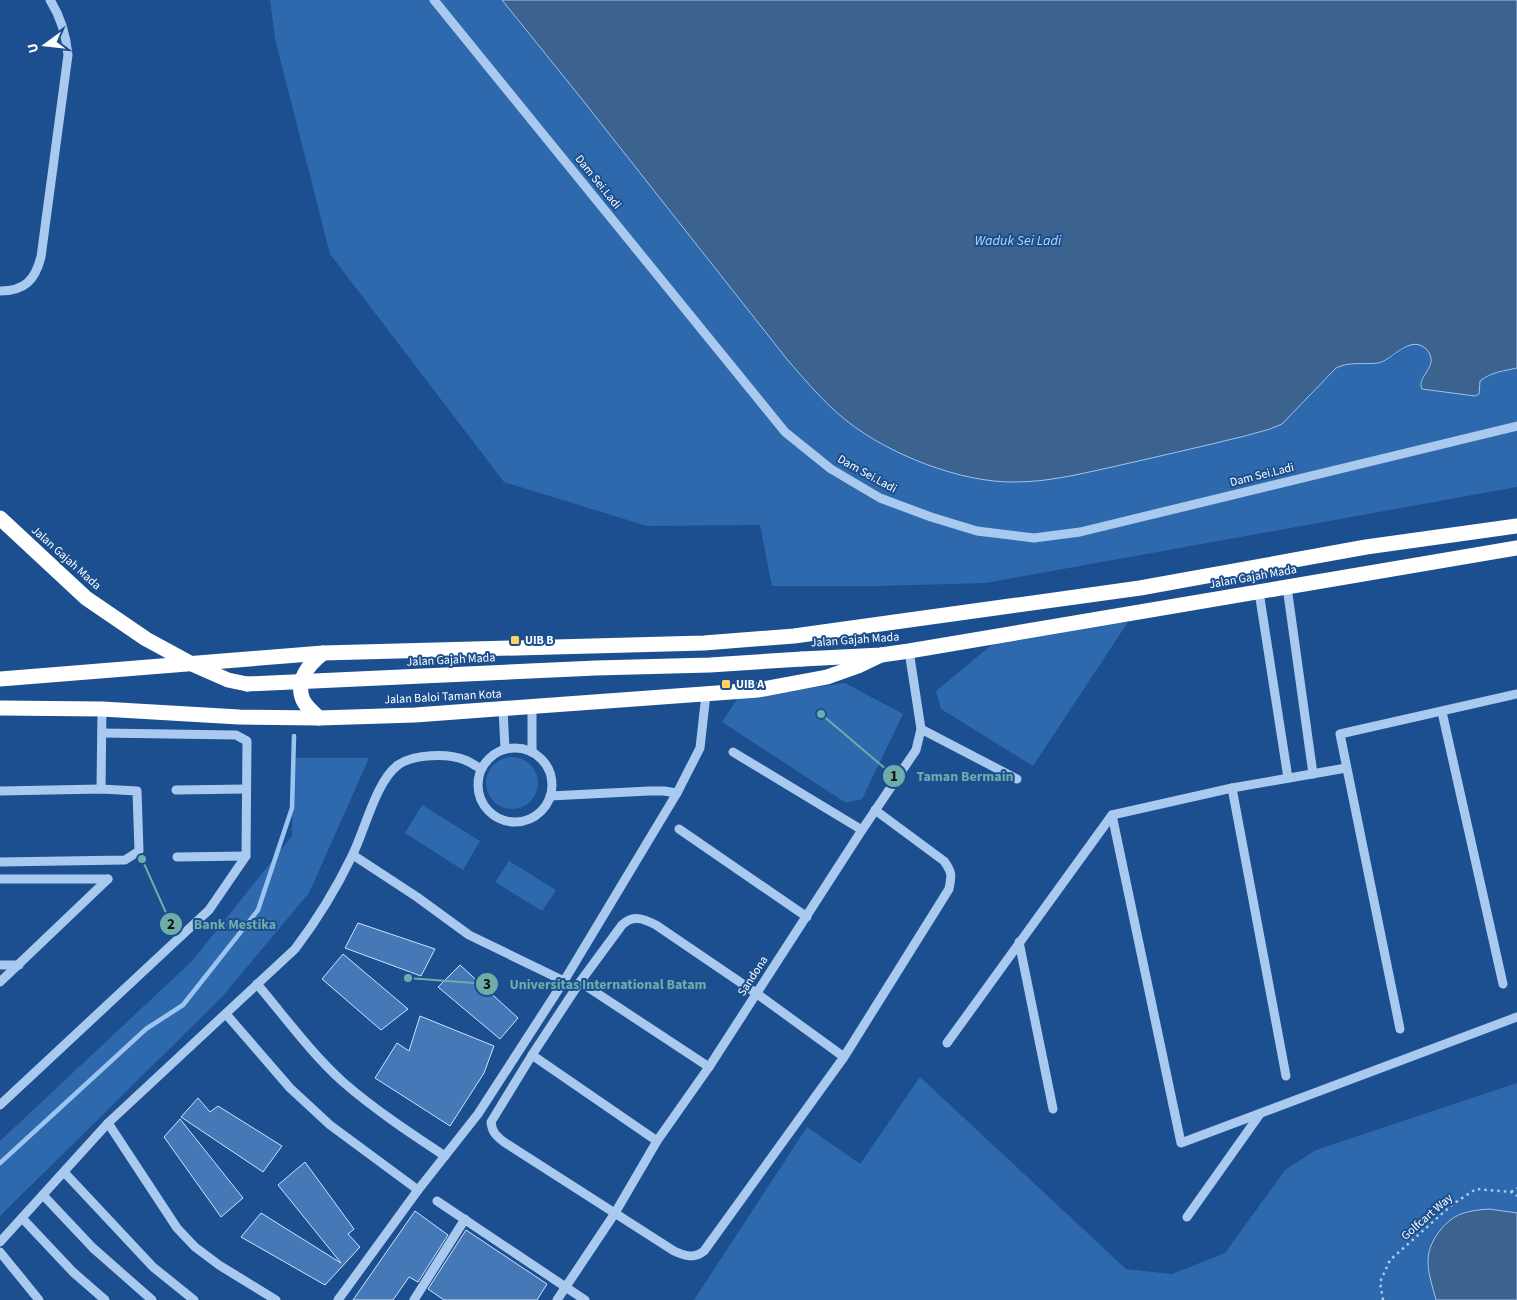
<svg xmlns="http://www.w3.org/2000/svg" width="1517" height="1300" viewBox="0 0 1517 1300" font-family="'Source Sans 3',sans-serif">
	<rect width="100%" height="100%" fill="#1b4f8f"/>
	<g fill="#2e69ad">
		<path d="M270,0H502L577,93L786,358L817,393L902,454L937,468L976,478L1245,436L1270,429L1282,424L1336,368C1352,360 1372,364 1390,358C1401,354 1414,334 1427,349C1430,353 1432,359 1431,364C1430,371 1422,377 1420,385L1479,394L1480,381C1491,372 1504,371 1517,368V487L986,583L878,586H772L760,525L647,526L504,482L330,254L275,39Z"/>
		<polygon points="1128,622 1033,766 941,709 936,691 990,646 1026,634"/>
		<polygon points="845,683 903,714 862,799 846,803 722,722 738,698"/>
		<circle cx="512" cy="783" r="26"/>
		<polygon points="293,758 369,758 309,893 222,997 0,1216 0,1141 192,961 292,836"/>
		<polygon points="422,805 480,841 463,870 405,833"/>
		<polygon points="509,861 556,890 542,911 495,882"/>
		<polygon points="920,1077 1126,1269 1172,1274 1225,1253 1285,1170 1316,1150 1517,1083 1517,1300 694,1300 807,1127 860,1164"/>
	</g>
	<g fill="#3c6290" stroke="#9cc4f0">
		<path d="M502,0H1517V368C1504,371 1491,372 1480,381L1479,394L1475,396L1422,389C1417,378 1433,370 1431,358C1430,354 1428,350 1425,348C1409,335 1393,360 1378,363C1363,365 1350,361 1336,368L1282,424L1270,429L1245,436C1200,447 1156,457 1112,467C1080,474 1048,482 1015,482C961,483 888,454 847,421C824,403 805,380 786,358L577,93Z"/>
		<path d="M1489,1209L1517,1213V1300H1436C1433,1288 1428,1274 1428,1262C1428,1252 1431,1244 1436,1236C1451,1214 1464,1211 1489,1209Z"/>
	</g>
	<g fill="none" stroke-linecap="round" stroke-linejoin="round">
		<polyline stroke="#9cc4f0" stroke-width="4.5" points="0,1163 146,1029 183,1005 258,910 292,808 294,736"/>
	</g>
	<g fill="#4478b7" stroke="#cfe3fa">
		<polygon points="358,923 435,949 421,976 345,948"/>
		<polygon points="343,954 408,1009 381,1030 322,979"/>
		<polygon points="460,965 518,1018 500,1039 438,987"/>
		<polygon points="420,1016 494,1046 484,1073 450,1126 375,1078 397,1043 409,1051"/>
		<polygon points="198,1098 210,1112 218,1106 282,1146 263,1172 181,1117"/>
		<polygon points="180,1119 243,1198 221,1217 164,1137"/>
		<polygon points="305,1162 354,1229 348,1234 360,1247 325,1285 241,1237 261,1213 341,1263 278,1185"/>
		<polygon points="415,1211 448,1235 418,1282 409,1277 393,1300 353,1300"/>
		<polygon points="466,1230 547,1284 537,1300 444,1300 428,1289"/>
	</g>
	<g fill="none" stroke-linecap="round" stroke-linejoin="round">
		<g stroke="#a9c9ee" stroke-width="2.5" stroke-dasharray="2.5 4" stroke-linecap="butt">
			<polyline points="1511,1192 1517,1188"/>
			<polyline points="1383,1300 1380,1282 1390,1260 1453,1204 1476,1189 1511,1192 1517,1196"/>
		</g>
		<g stroke="#a9c9ee" stroke-width="9">
			<polyline points="434,0 785,432 831,469 880,498 931,517 977,531 1034,538 1080,532 1517,426"/>
			<path d="M0,291C25,291 35,280 41,257L68,55C66,35 61,17 50,0"/>
			<polyline points="1287,587 1313,774"/>
			<polyline points="1259,592 1288,778"/>
			<polyline points="532,708 532,752"/>
			<polyline points="503,709 505,749"/>
			<polyline points="1442,712 1503,984"/>
			<polyline points="921,729 1017,779"/>
			<circle cx="515" cy="785" r="37"/>
			<polyline points="733,752 862,830"/>
			<polyline points="1232,788 1286,1076"/>
			<polyline points="101,789 102,709"/>
			<polyline points="176,790 246,789"/>
			<polyline points="0,791 101,789 137,791 139,851 125,860 0,862"/>
			<polyline points="677,793 700,748 706,694"/>
			<polyline points="1112,815 1181,1143 1517,1017"/>
			<polyline points="679,829 807,917"/>
			<polyline points="353,855 417,897 469,935 564,981"/>
			<polyline points="177,857 246,856"/>
			<polyline points="0,879 108,879"/>
			<polyline points="1019,942 1053,1109"/>
			<polyline points="0,965 19,965"/>
			<polyline points="0,982 108,879"/>
			<polyline points="580,982 709,1067"/>
			<path d="M257,984C285,1017 311,1053 343,1082C374,1109 410,1133 445,1156"/>
			<polyline points="226,1014 290,1088 330,1125 418,1190"/>
			<polyline points="1400,1029 1340,734 1517,694"/>
			<polyline points="947,1043 1112,815 1232,788 1346,768"/>
			<polyline points="532,1055 657,1141"/>
			<path d="M844,1057L756,993L656,925C644,919 633,914 622,925L580,982L532,1055L491,1122C492,1132 496,1136 504,1142L674,1251C685,1256 694,1259 704,1251L844,1057L949,889C952,875 952,872 944,861L875,810"/>
			<polyline points="0,1105 209,910 246,856 247,741 236,735 102,733"/>
			<polyline points="108,1123 177,1228 195,1247 219,1265 276,1300"/>
			<polyline points="64,1172 153,1267 194,1300"/>
			<polyline points="43,1195 93,1248 152,1300"/>
			<polyline points="437,1201 585,1300"/>
			<polyline points="1187,1217 1260,1114"/>
			<polyline points="22,1218 73,1272 105,1300"/>
			<path d="M0,1242L108,1123L295,949C317,920 336,889 352,856C365,830 376,781 398,765C413,754 448,753 465,760C470,762 476,766 481,769"/>
			<polyline points="0,1252 39,1300"/>
			<polyline points="338,1300 418,1190 478,1114 564,981 677,793 664,791 649,791 550,796"/>
			<polyline points="414,1300 465,1219"/>
			<polyline points="557,1300 615,1213 657,1141 709,1067 862,830 916,750 921,729 909,651"/>
		</g>
		<g stroke="#fff" stroke-width="15">
			<polyline points="802,659 881,655 909,651 1517,548"/>
			<polyline points="194,665 228,680 247,684"/>
			<polyline points="0,679 323,653 704,643 794,636 1140,588 1366,547 1517,526"/>
			<polyline points="0,708 102,709 239,717 319,718 415,715 758,690 827,677 858,666 881,655"/>
			<path d="M319,718C314,713 306,707 303,700C295,681 309,664 323,653"/>
		</g>
		<g stroke="#fff" stroke-width="15">
			<polyline points="0,518 86,598 146,639 192,664"/>
			<polyline points="247,684 596,668 710,665 802,659"/>
		</g>
	</g>
	<g fill="#ffd166" stroke="#1b4f8f" stroke-width="2">
		<rect x="510" y="635" width="10" height="10" rx="2.5"/>
		<rect x="721" y="679" width="10" height="10" rx="2.5"/>
	</g>
	<g text-anchor="middle" dominant-baseline="central" stroke-width="4" stroke-linejoin="round" paint-order="stroke">
		<g font-size="12" fill="#fff" stroke="#1b4f8f">
			<text transform="translate(598 182) rotate(51)">Dam Sei.Ladi</text>
			<text transform="translate(867 474) rotate(29)">Dam Sei.Ladi</text>
			<text transform="translate(1262 475) rotate(-14)">Dam Sei.Ladi</text>
			<text transform="translate(66 558) rotate(42)">Jalan Gajah Mada</text>
			<text transform="translate(1253 577) rotate(-10)">Jalan Gajah Mada</text>
			<text transform="translate(855 640) rotate(-4)">Jalan Gajah Mada</text>
			<text transform="translate(451 660) rotate(-3)">Jalan Gajah Mada</text>
			<text transform="translate(443 697) rotate(-3)">Jalan Baloi Taman Kota</text>
			<text transform="translate(753 976) rotate(-57)">Sandona</text>
			<text transform="translate(1427 1217) rotate(-41)">Golfcart Way</text>
		</g>
		<g font-size="12" font-weight="bold" fill="#fff" stroke="#1b4f8f" text-anchor="start">
			<text x="525" y="640">UIB B</text>
			<text x="736" y="684">UIB A</text>
		</g>
		<g font-size="14" font-style="italic" fill="#b5d3f5" stroke="#1b4f8f">
			<text x="1018" y="241">Waduk Sei Ladi</text>
		</g>
	</g>
	<path fill="none" stroke="#6fada8" stroke-width="2" d="M821 714L894 776M142 859L171 924M408 978L487 984"/>
	<g fill="#6fada8" stroke="#1b4f8f" stroke-width="2">
		<circle cx="821" cy="714" r="5"/>
		<circle cx="142" cy="859" r="5"/>
		<circle cx="408" cy="978" r="5"/>
		<circle cx="894" cy="776" r="12"/>
		<circle cx="171" cy="924" r="12"/>
		<circle cx="487" cy="984" r="12"/>
	</g>
	<g font-size="15" text-anchor="middle" font-weight="bold" fill="#111">
		<text x="894" y="781">1</text>
		<text x="171" y="929">2</text>
		<text x="487" y="989">3</text>
	</g>
	<g font-size="14" text-anchor="middle" font-weight="bold" fill="#6fada8" stroke="#1b4f8f" stroke-width="4" stroke-linejoin="round" paint-order="stroke">
		<text x="965" y="781">Taman Bermain</text>
		<text x="235" y="929">Bank Mestika</text>
		<text x="608" y="989">Universitas International Batam</text>
	</g>
	<g transform="translate(45 45) rotate(255)" stroke="#1b4f8f" stroke-width="4" paint-order="stroke">
	<path d="M0-4L9 19L0 12L-9 19Z" fill="#ffffff"/>
	<text y="-8" font-size="14" font-weight="bold" text-anchor="middle" fill="#ffffff">U</text>
	</g>
</svg>
